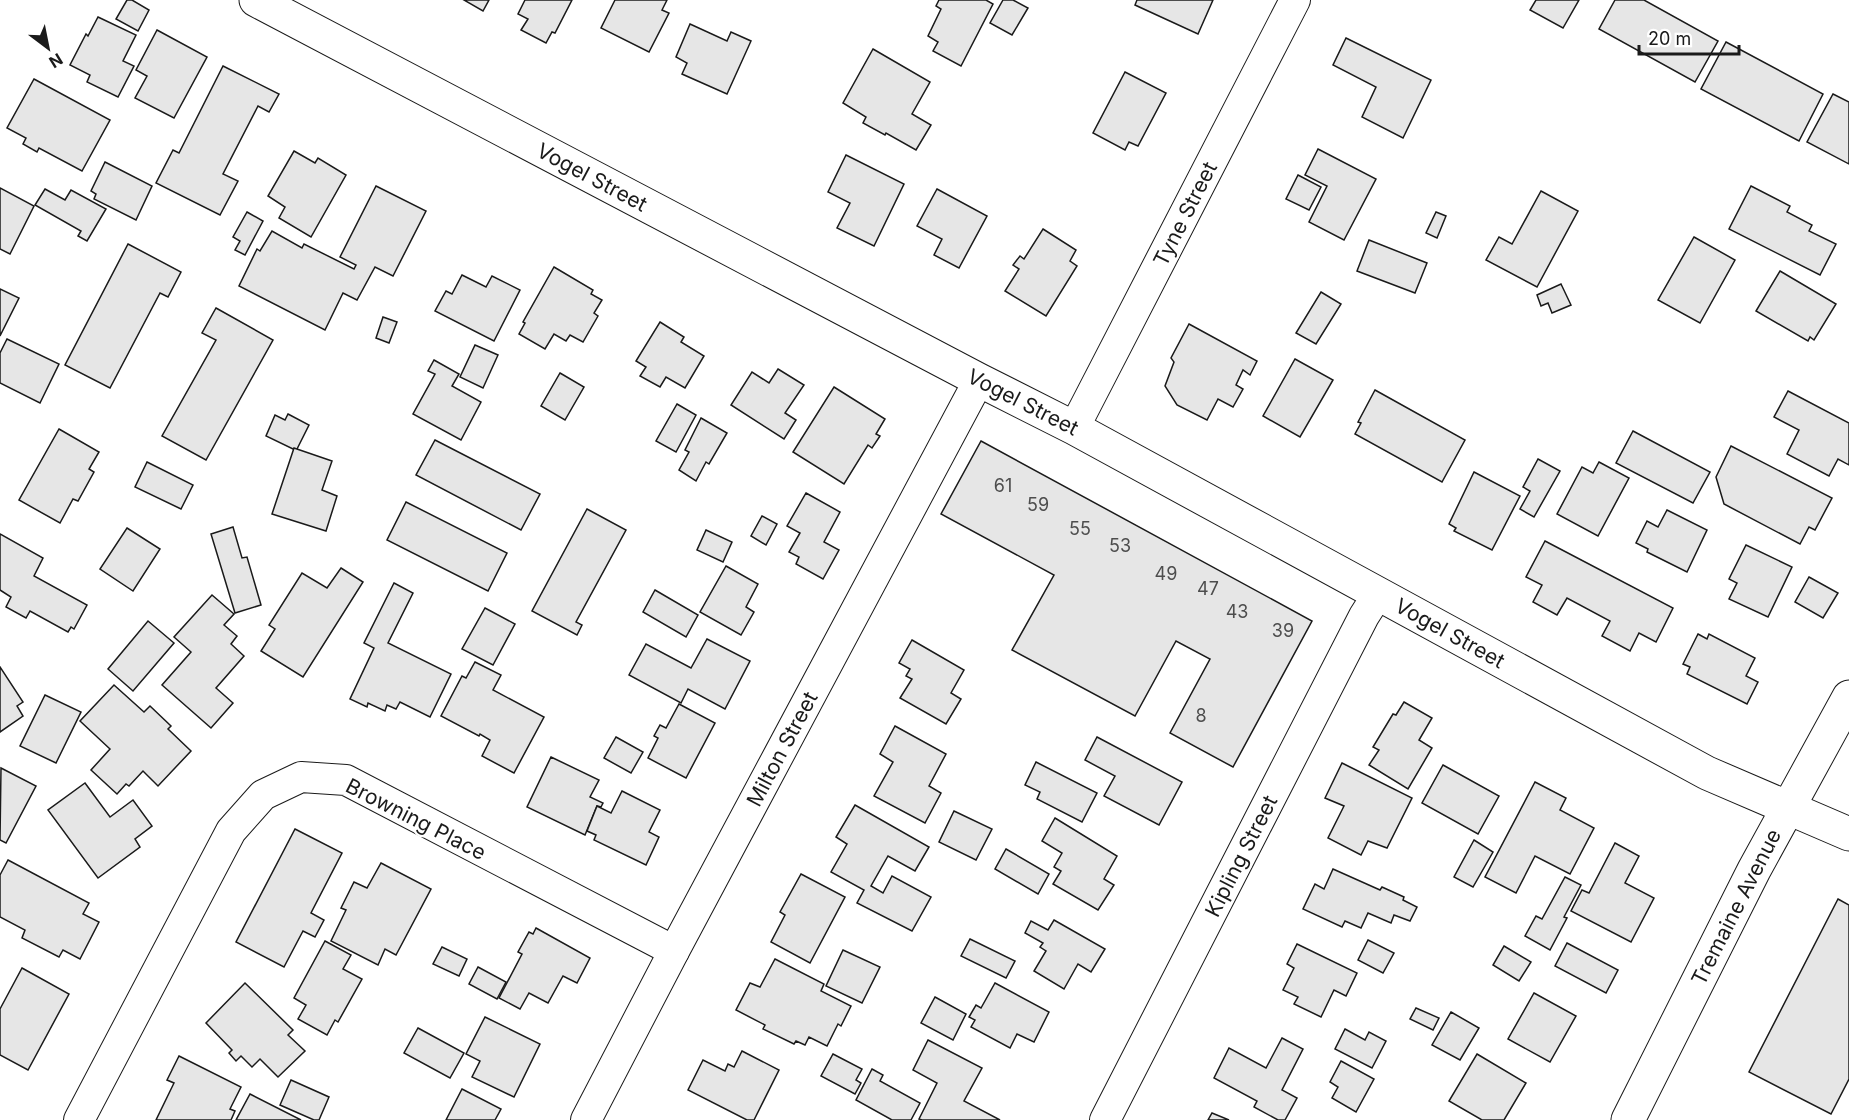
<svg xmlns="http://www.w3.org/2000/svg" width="1849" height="1120" viewBox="0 0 1849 1120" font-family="Inter,sans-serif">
	<rect width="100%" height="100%" fill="#fff"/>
	<g fill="#e6e6e6" stroke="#1a1a1a" stroke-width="1.5">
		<polygon points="127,0 132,0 149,10 138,31 116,19"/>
		<polygon points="464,0 489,0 483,11"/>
		<polygon points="525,0 572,0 555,33 552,32 546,43 521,30 528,19 518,14"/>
		<polygon points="615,0 667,0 662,10 669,13 649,52 601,28"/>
		<polygon points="939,0 986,0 993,4 961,66 933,51 938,42 928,36 941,9 936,6"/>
		<polygon points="1003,0 1013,0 1028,8 1012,35 990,23"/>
		<polygon points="1137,0 1213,0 1198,34 1135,5"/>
		<polygon points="1536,0 1579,0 1563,28 1530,10"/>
		<polygon points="1615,0 1644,0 1718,41 1695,82 1599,29"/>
		<polygon points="98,17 136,35 123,61 134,66 118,97 87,82 90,75 70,65 86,34 88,36"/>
		<polygon points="690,24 727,41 731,32 751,41 727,94 682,74 687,63 676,57"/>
		<polygon points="157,30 207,57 174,118 135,98 147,76 136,70"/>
		<polygon points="1346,38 1431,80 1403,138 1362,117 1376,87 1333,65"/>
		<polygon points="1726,42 1823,94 1799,141 1701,89"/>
		<polygon points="873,49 930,82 912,114 931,125 916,150 886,133 885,135 863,123 866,117 843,103"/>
		<polygon points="223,66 279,94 269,112 258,106 223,174 238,181 220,215 156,183 173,150 179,153"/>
		<polygon points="1125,72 1166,93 1138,146 1129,142 1125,150 1093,133"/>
		<polygon points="34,79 110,120 82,171 39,148 37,152 23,144 26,138 7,128"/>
		<polygon points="1833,94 1849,102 1849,164 1807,142"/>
		<polygon points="1318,149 1376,179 1344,240 1309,222 1327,186 1305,175"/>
		<polygon points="294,151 315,163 318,158 346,175 311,237 279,218 285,207 268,196"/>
		<polygon points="846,155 904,184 874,246 837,228 850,203 828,192"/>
		<polygon points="105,162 152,186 136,220 94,199 96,194 91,191"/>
		<polygon points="1298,175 1321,187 1309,210 1286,199"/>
		<polygon points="376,186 426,211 393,276 375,267 357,300 343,293 325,330 239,286 257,249 260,251 272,231 302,248 304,244 354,269 356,265 340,257"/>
		<polygon points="1751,186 1790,206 1787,212 1812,225 1809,231 1836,244 1820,275 1729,229"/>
		<polygon points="0,188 34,206 10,254 0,249"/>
		<polygon points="45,189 65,200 71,190 106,209 87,241 78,236 81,231 35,205"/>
		<polygon points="937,189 987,216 959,268 934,255 942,239 917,226"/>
		<polygon points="1541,191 1578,211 1537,287 1486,260 1499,237 1512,244"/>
		<polygon points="247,212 263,221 245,255 235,250 240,241 233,237"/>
		<polygon points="1436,212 1446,216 1437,238 1426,233"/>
		<polygon points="1043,229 1076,250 1070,261 1077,266 1046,316 1005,291 1019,269 1013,265 1020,256 1024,259"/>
		<polygon points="1694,237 1735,260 1700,323 1658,300"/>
		<polygon points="1369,240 1427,263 1415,293 1357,271"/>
		<polygon points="128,244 181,272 168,297 160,293 110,388 65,365"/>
		<polygon points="554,267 593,290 591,294 602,300 594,313 598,316 583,342 570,335 566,341 554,334 545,349 519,334 525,323 523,322"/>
		<polygon points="1780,271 1836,304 1814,340 1810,337 1808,341 1756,311"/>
		<polygon points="462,275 486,287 492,276 520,290 494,341 435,311 446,291 452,294"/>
		<polygon points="1561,284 1571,305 1552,313 1548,303 1541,306 1537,295"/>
		<polygon points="0,289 19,298 0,336"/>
		<polygon points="1321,292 1341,304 1316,344 1296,333"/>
		<polygon points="216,308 273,340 206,460 162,436 216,340 202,333"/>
		<polygon points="383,317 397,322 389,343 376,338"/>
		<polygon points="660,322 684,337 681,342 704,356 685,388 666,377 660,387 640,376 646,367 636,361"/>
		<polygon points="1189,324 1257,361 1250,375 1243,370 1236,385 1243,389 1233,407 1218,399 1207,420 1177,405 1165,386 1174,362 1171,358"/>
		<polygon points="7,339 59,364 40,403 0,383 0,353"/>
		<polygon points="475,345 498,355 483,388 460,377"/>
		<polygon points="1295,359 1333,380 1300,437 1263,416"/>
		<polygon points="434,360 459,374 452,386 481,402 461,440 413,414 435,374 428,371"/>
		<polygon points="778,369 804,385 785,413 796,420 784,439 731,405 752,372 769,383"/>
		<polygon points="560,373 584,387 565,420 541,406"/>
		<polygon points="834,387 885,419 876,434 880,436 872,448 868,445 844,484 793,452"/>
		<polygon points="1375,390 1465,440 1442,482 1355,434 1361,423 1358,422"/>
		<polygon points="1788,391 1849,423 1849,465 1838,459 1829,476 1787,454 1799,430 1774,417"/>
		<polygon points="677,404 696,415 676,452 656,441"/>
		<polygon points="288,414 309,425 297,449 293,449 266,436 275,415 285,420"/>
		<polygon points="701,418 727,433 709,464 706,462 696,481 679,470 689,452 685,450"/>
		<polygon points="59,429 99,452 89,469 94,472 78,501 73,499 60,523 19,500"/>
		<polygon points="1633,431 1710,472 1693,503 1616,463"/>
		<polygon points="435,440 540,494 521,530 416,475"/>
		<polygon points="981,441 1312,621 1233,767 1170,733 1210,659 1176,641 1135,716 1012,650 1054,575 941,514"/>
		<polygon points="1731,446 1832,498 1815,530 1809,527 1800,544 1724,504 1716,477"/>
		<polygon points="294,448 332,461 322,490 337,496 326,531 272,514"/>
		<polygon points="1538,459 1560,471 1534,517 1520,509 1530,491 1523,487"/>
		<polygon points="147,462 193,485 181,509 135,487"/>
		<polygon points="1599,462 1629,478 1598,536 1557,514 1582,467 1593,473"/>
		<polygon points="1474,472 1520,496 1492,550 1454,531 1456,528 1449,524"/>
		<polygon points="806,493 840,512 824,542 839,550 823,579 796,564 799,557 789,552 800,533 787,526"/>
		<polygon points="406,502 507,553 488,591 387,540"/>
		<polygon points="587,509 626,530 576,622 582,625 577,635 532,611"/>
		<polygon points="1667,510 1707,530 1687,572 1647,552 1648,549 1636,543 1647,521 1658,527"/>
		<polygon points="762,516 777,524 766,545 751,536"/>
		<polygon points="233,527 242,558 247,557 261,605 235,613 211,534"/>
		<polygon points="127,528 160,549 133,591 100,569"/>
		<polygon points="706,530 732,542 723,562 697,550"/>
		<polygon points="0,534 43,558 34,576 87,605 74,629 71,627 68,632 30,611 26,618 6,607 11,597 0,590"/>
		<polygon points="1545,541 1673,608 1656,642 1639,633 1630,651 1602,636 1610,621 1567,598 1557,615 1533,602 1542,585 1526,577"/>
		<polygon points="1746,545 1792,567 1768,617 1729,599 1737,583 1729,579"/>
		<polygon points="726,566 758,584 746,607 754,612 741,635 700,612"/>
		<polygon points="341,568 363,582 303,677 261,651 275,629 269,625 302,573 327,588"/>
		<polygon points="1809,577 1838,593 1823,618 1795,602"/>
		<polygon points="394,583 413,593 388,643 451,674 430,717 400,702 396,709 387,705 385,711 368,703 367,707 350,699 374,648 364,643"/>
		<polygon points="655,590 698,615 686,637 643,612"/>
		<polygon points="212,595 234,614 224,625 237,636 231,644 244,656 216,688 233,703 211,728 162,685 191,652 174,637"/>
		<polygon points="485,608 515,624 493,665 462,649"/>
		<polygon points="148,621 174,643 133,691 108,669"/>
		<polygon points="1698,634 1707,639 1709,634 1755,658 1746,676 1758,682 1747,704 1687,674 1690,667 1683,664"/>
		<polygon points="707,639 750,661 725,709 688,689 681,703 629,675 646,644 691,668"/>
		<polygon points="912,640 964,670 951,693 961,699 946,724 900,698 912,679 906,676 910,669 899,663"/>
		<polygon points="475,662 501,675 493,690 544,717 514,773 482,756 490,740 480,734 479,736 441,716 462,676 466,678"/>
		<polygon points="0,667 23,702 17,706 23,716 0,732"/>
		<polygon points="114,685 144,712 150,706 171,726 168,729 191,751 158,786 143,771 129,786 126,784 117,794 91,770 110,749 80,721"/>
		<polygon points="45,695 81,712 56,763 20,746"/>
		<polygon points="1404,702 1432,718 1419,740 1432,748 1408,789 1369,765 1379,750 1373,747 1393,714 1396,715"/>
		<polygon points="679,704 715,723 686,778 648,758 658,738 654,736 660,725 666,728"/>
		<polygon points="895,726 946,754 929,786 941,793 925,823 874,796 893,762 880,754"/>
		<polygon points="616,737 643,752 631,773 604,758"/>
		<polygon points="1097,737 1182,782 1159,825 1104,796 1115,776 1085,760"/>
		<polygon points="551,757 599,780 590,797 603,803 601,807 597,806 585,835 527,807"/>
		<polygon points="1036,762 1097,793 1082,822 1037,799 1040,792 1025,785"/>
		<polygon points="1342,763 1412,798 1387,848 1368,841 1361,855 1328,838 1344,806 1325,798"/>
		<polygon points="1443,765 1499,796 1478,834 1422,803"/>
		<polygon points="1,768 36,786 6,843 0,840"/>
		<polygon points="1535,782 1566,798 1560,810 1594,828 1570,874 1535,856 1516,893 1485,877"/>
		<polygon points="85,783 110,817 133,800 152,826 135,839 140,847 98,878 48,810"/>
		<polygon points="622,791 660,810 649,832 659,837 646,865 594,840 596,835 587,831 597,806 611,813"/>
		<polygon points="855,805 929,847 915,871 888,856 871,886 883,893 892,876 931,897 912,931 857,903 864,890 831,872 847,844 836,837"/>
		<polygon points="954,811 992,829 976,860 939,842"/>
		<polygon points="1055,818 1117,856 1104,879 1114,885 1098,910 1053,884 1061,871 1054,867 1062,853 1042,841"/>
		<polygon points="295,829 342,853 311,913 324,920 315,937 303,931 284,967 236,942"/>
		<polygon points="1474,840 1493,852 1473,887 1454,877"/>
		<polygon points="1615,843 1639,856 1625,883 1654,898 1631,942 1571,911 1582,890 1589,893"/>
		<polygon points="1006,849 1049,874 1038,894 995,869"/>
		<polygon points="8,860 89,903 83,914 99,922 80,959 63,950 59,957 22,938 25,930 0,917 0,875"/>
		<polygon points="381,863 431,889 396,955 385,949 378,965 331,941 346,910 341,908 354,882 367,888"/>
		<polygon points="1333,869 1380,890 1382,887 1404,897 1403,900 1417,907 1410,921 1394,915 1391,923 1368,913 1361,928 1345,921 1342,927 1303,909 1315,884 1324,889"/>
		<polygon points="801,874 845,897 810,963 771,942 785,915 780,912"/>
		<polygon points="1565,877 1581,885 1564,917 1567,918 1550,950 1525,936 1536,916 1542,919"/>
		<polygon points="1838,899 1849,905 1849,1079 1831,1114 1749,1072"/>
		<polygon points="1054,920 1105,949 1091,972 1078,964 1064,989 1034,971 1046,951 1040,947 1043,943 1025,933 1031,921 1048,930"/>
		<polygon points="536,928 590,958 577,983 563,976 548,1003 529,993 520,1009 499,998 522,954 518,952 529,932 533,934"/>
		<polygon points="970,939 1015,961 1006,978 961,956"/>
		<polygon points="1368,940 1394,953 1383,973 1358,960"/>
		<polygon points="325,941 351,955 343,969 362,979 338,1022 335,1020 327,1035 298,1019 306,1005 294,998"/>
		<polygon points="1567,943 1618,970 1606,993 1555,966"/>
		<polygon points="1297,944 1357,973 1346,996 1334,990 1321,1017 1294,1004 1298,997 1283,990 1294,968 1287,964"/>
		<polygon points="1504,946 1531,962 1519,981 1493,965"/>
		<polygon points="442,947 467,959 459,976 433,964"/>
		<polygon points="843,950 880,967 862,1003 826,986"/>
		<polygon points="775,959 824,984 821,991 851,1006 841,1026 838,1024 827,1046 809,1037 805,1045 796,1041 794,1044 763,1029 765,1025 736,1010 750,983 760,987"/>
		<polygon points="478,967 506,982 497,999 469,984"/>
		<polygon points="22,968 69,994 28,1070 0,1055 0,1009"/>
		<polygon points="245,983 293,1030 288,1035 305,1051 278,1077 260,1059 252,1067 241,1056 236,1061 229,1053 232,1050 206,1023"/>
		<polygon points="995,983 1049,1012 1034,1042 1017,1034 1010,1048 971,1027 975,1020 969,1017 976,1005 981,1008"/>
		<polygon points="1534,993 1576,1016 1550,1062 1508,1039"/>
		<polygon points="935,997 966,1014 953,1040 921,1023"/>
		<polygon points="1416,1008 1439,1018 1433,1030 1410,1019"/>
		<polygon points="1451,1012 1479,1028 1460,1060 1432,1045"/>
		<polygon points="485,1017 540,1044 514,1097 472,1077 480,1061 466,1054"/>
		<polygon points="418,1028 464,1053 450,1078 404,1053"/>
		<polygon points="1345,1029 1365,1040 1369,1032 1386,1041 1372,1068 1335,1049"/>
		<polygon points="1282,1038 1303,1049 1282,1090 1297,1098 1285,1120 1278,1120 1254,1107 1257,1101 1214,1078 1229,1048 1266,1068"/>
		<polygon points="928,1040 982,1068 964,1101 1000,1120 922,1120 919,1119 937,1083 913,1070"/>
		<polygon points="742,1051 779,1070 754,1120 747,1120 688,1090 703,1060 725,1071 728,1064 734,1067"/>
		<polygon points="833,1054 862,1069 856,1080 861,1083 855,1094 821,1076"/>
		<polygon points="1477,1054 1526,1083 1504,1120 1482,1120 1449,1101"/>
		<polygon points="179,1056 241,1087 230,1109 235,1111 231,1120 156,1120 174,1083 167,1080"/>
		<polygon points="1341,1061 1374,1079 1356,1112 1332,1098 1338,1087 1330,1082"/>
		<polygon points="872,1069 883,1075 880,1081 920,1103 911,1120 892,1120 856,1100"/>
		<polygon points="291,1080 329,1097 319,1120 314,1120 280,1105"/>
		<polygon points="462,1089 501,1109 495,1120 446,1120"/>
		<polygon points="250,1094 301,1120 236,1120"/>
		<polygon points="1212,1113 1229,1120 1208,1120"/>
	</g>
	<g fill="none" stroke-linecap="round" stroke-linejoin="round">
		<g stroke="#1a1a1a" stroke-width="32">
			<g id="minor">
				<polyline points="1074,428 1295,0"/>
				<polyline points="79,1120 231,831 263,795 301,777 346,780 674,951"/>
				<polyline points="586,1120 674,951 979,380"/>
				<polyline points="1105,1120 1364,616 1378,594"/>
			</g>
		</g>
		<g stroke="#1a1a1a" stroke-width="35">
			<g id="secondary">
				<polyline points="256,0 979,380 1074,428 1707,773 1849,834"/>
				<polyline points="1628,1120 1754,870 1849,697"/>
			</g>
		</g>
		<use href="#minor" stroke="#fff" stroke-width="30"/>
		<use href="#secondary" stroke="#fff" stroke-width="33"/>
	</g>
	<g text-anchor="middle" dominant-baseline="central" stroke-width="4.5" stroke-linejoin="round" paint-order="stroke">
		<g font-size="18" fill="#4d4d4d">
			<text x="1003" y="485">61</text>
			<text x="1038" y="504">59</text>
			<text x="1080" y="528">55</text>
			<text x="1120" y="545">53</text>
			<text x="1166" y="573">49</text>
			<text x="1208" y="588">47</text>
			<text x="1237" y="611">43</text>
			<text x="1283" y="630">39</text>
			<text x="1201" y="715">8</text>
		</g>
		<g font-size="21" fill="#1a1a1a" stroke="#fff">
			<text transform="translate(592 177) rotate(28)">Vogel Street</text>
			<text transform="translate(1185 214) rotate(-63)">Tyne Street</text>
			<text transform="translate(1023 402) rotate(27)">Vogel Street</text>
			<text transform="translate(1450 633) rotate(29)">Vogel Street</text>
			<text transform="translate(782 749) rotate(-62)">Milton Street</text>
			<text transform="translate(416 819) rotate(27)">Browning Place</text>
			<text transform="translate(1241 856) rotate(-63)">Kipling Street</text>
			<text transform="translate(1736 907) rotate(-63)">Tremaine Avenue</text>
		</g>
	</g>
	<g transform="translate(48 48) rotate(148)" stroke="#ffffff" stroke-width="4.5" paint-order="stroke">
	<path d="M0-4.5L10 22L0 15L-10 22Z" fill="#1a1a1a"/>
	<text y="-9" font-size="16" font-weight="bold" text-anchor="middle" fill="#1a1a1a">N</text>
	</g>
	<path d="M1639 45v9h100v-9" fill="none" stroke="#1a1a1a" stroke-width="3"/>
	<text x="1648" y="45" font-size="18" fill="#1a1a1a" stroke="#ffffff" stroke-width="4.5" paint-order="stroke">20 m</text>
</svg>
